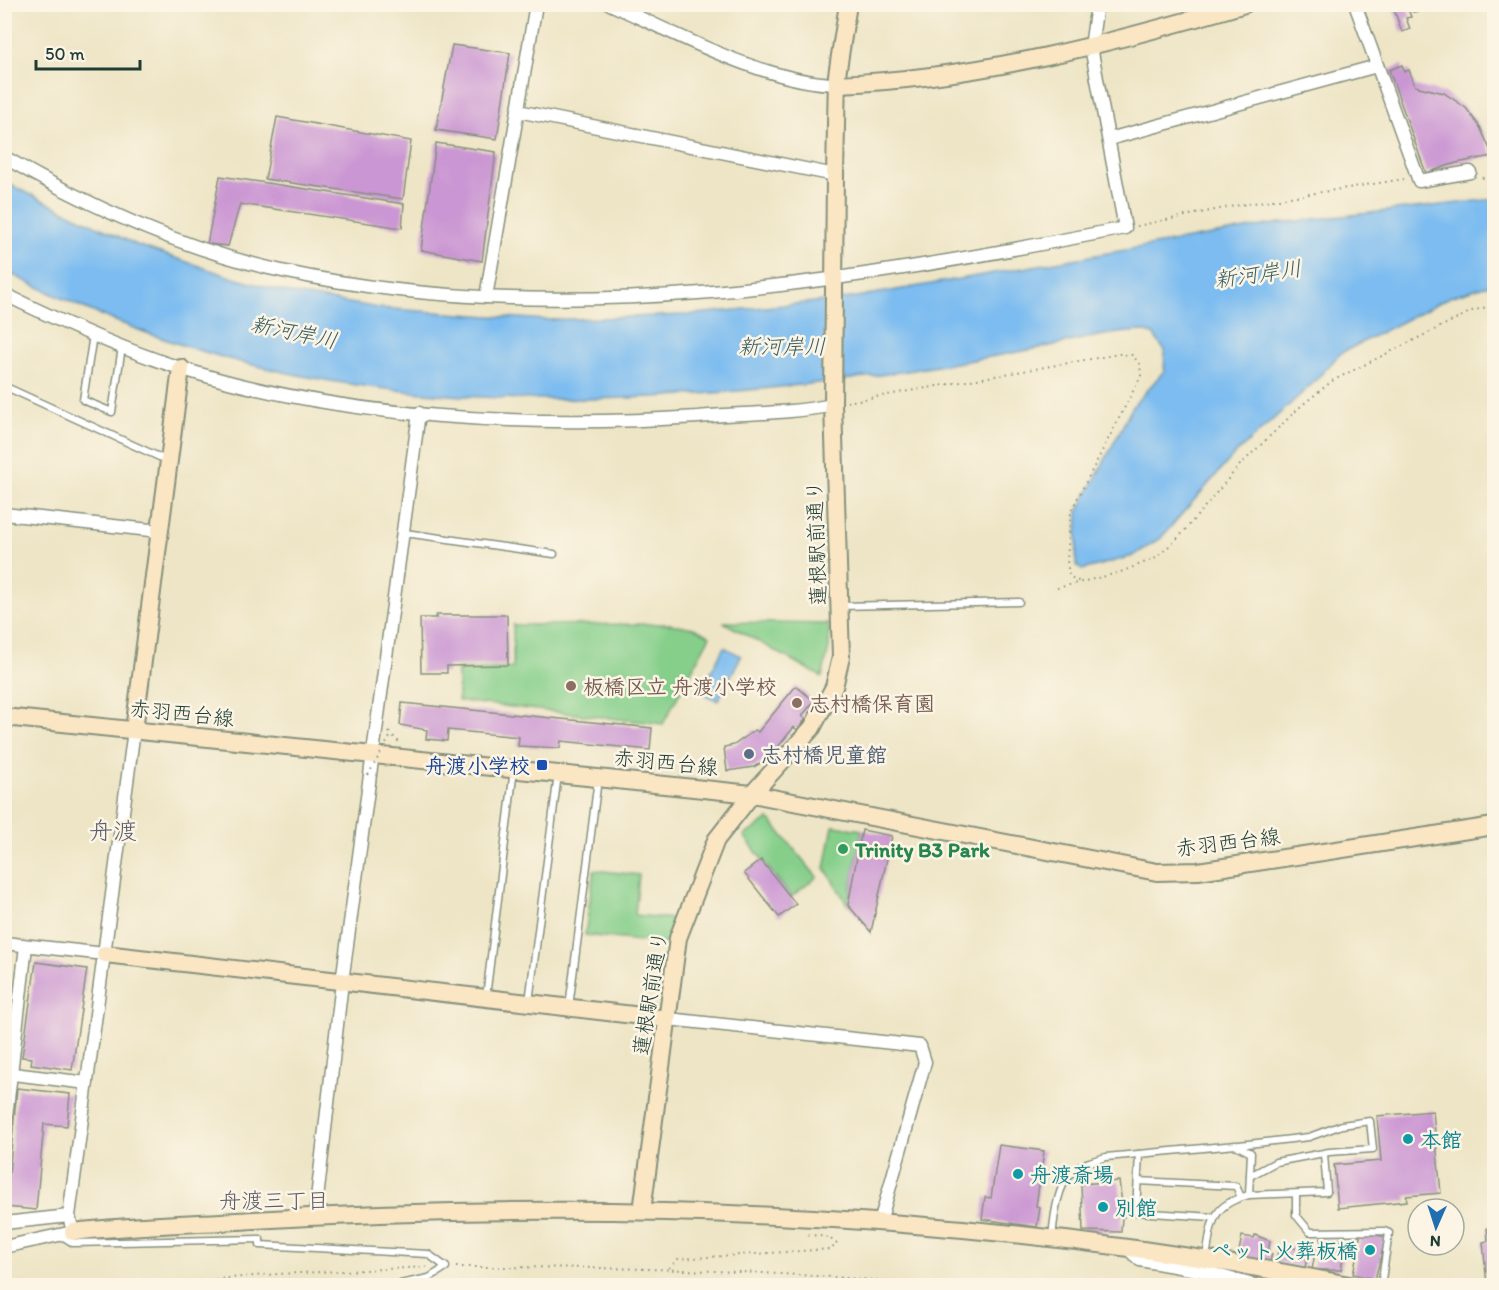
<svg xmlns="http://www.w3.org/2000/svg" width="1499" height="1290" viewBox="0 0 1499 1290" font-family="Itim,'Klee One',sans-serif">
	<rect width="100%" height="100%" fill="#fcf5e5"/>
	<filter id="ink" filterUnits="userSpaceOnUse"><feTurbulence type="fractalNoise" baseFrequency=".0167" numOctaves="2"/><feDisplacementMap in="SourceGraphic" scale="12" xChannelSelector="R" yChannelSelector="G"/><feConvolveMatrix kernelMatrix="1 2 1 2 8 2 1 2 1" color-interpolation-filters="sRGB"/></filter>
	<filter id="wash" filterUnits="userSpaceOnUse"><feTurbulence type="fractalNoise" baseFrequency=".008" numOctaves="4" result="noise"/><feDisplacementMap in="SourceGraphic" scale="24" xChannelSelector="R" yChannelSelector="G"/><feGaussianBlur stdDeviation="1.35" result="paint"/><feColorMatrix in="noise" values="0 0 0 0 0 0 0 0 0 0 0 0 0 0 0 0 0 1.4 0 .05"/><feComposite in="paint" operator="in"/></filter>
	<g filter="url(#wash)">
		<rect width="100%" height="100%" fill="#eee5c6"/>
		<g fill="#86cf8b" stroke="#528660" stroke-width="1.5">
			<polygon points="723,622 829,624 829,648 822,677"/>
			<polygon points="670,624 694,628 710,636 663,724 458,701 458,670 513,668 513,625"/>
			<polygon points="769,819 817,877 791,897 744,836"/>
			<polygon points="833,826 862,830 848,905 825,868"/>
			<polygon points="594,870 639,875 635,915 673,919 668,944 585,935"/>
		</g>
		<g fill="#7bbcf0" stroke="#4d7c92" stroke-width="1.5">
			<path d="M4,182L137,245L237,279L289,293L379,308L546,320L685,315L845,299L1280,223L1494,199V283L1450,297L1341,353L1311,385L1233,456L1160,539L1133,556L1082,570L1076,565L1078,512L1133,406L1164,371L1165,351L1153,334L1143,331C1109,332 1074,341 1040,348C974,360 909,372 843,380C639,405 422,413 222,357C146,336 74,306 5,271Z"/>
			<polygon points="724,647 741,656 718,701 700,692"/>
		</g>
		<g id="blocks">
			<g fill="#ca96d3">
				<polygon points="1392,4 1406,4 1411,17 1406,18 1410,29 1402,32"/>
				<polygon points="1412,4 1453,4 1453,6 1413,12"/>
				<polygon points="452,45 510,53 497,139 436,130"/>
				<polygon points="1402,65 1404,72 1409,70 1415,86 1444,93 1466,108 1480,127 1493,156 1456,163 1426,173 1389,70"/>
				<polygon points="277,117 411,141 403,199 265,179"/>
				<polygon points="436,143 496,152 482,261 421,250"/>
				<polygon points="220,176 404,204 402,228 240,204 228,246 207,244"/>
				<polygon points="436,615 507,615 508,665 447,666 447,673 421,673 420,618 436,618"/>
				<polygon points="796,686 814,701 802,716 806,719 797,730 794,727 769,758 754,767 727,771 724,747 734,745 755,730 758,732"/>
				<polygon points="402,703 652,728 650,750 561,741 560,748 518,746 519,737 448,730 447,741 426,739 427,730 400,725"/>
				<polygon points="862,830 892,836 871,932 848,905"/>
				<polygon points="761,860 796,904 779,917 744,873"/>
				<polygon points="36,962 87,969 72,1070 31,1064 32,1058 22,1057"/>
				<polygon points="17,1088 70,1094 67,1126 44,1124 36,1210 6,1207"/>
				<polygon points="1433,1111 1441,1193 1406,1196 1407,1201 1338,1208 1334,1165 1381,1161 1377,1116"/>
				<polygon points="999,1145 1044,1151 1036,1206 1040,1207 1037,1227 982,1219 985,1197 991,1198"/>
				<polygon points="1119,1181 1124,1217 1122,1217 1121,1232 1083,1231 1081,1184"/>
				<polygon points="1487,1228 1494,1228 1494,1286 1487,1286 1483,1242 1488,1241"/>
				<polygon points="1361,1232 1386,1237 1375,1279 1353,1274"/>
				<polygon points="1255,1235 1270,1241 1268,1253 1272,1254 1270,1262 1238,1256 1242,1236 1254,1238"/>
				<polygon points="1321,1238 1341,1241 1341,1245 1345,1245 1341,1270 1312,1270 1316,1247 1320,1248"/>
				<polygon points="1279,1245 1308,1251 1305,1268 1276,1262"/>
			</g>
		</g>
	</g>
	<g filter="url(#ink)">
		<use href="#blocks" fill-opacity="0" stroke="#86917d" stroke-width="1.5"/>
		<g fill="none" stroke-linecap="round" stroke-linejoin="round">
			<g stroke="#86917d" stroke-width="9">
				<g id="lane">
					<polyline points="93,335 83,400 112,412 122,347"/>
					<polyline points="4,386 168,461"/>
					<polyline points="405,533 554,554"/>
					<polyline points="841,606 1019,602"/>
					<polyline points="486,997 514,769"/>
					<polyline points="529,1002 558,774"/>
					<polyline points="569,1007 598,779"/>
					<polyline points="1239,1145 1309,1137 1342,1125 1370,1121 1373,1149 1329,1152 1276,1162 1250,1176"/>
					<polyline points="1139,1154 1136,1212 1213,1217"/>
					<polyline points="1138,1181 1236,1186 1241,1197"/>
					<polyline points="1249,1195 1327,1192 1324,1154"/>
					<polyline points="1296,1195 1296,1215 1310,1232 1384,1231 1389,1233 1381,1286"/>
					<polyline points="62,1236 73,1243 260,1239 260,1245 428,1254 446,1267 429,1278 391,1286"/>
					<path d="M1052,1238C1054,1217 1057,1184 1074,1170C1083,1163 1095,1160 1106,1157L1236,1145L1251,1153L1249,1195C1210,1205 1212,1223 1206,1258"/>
				</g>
			</g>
			<g stroke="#86917d" stroke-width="15">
				<g id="street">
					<path d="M610,4C675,33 766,83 837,84"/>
					<polyline points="1355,4 1419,181 1470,172"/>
					<polyline points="518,111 835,175"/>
					<polyline points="1109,139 1377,66"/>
					<path d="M4,157C90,207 185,250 282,271C562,332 848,282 1125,228L1091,47L1097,4"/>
					<path d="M4,294C61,322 121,349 180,368C340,419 532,428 698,417C742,413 789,414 833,405"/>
					<polyline points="486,297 536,4"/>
					<polyline points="4,514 159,531"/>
					<polyline points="4,943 105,954"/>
					<polyline points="668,1019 920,1046 925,1062 880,1222"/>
					<polyline points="5,1073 87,1083"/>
					<polyline points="4,1133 26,946"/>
					<polyline points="315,1216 342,982 419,413"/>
					<polyline points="4,1223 69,1216"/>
					<polyline points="4,1247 73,1232 69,1216 134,730"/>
					<polyline points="1126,1247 1140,1260 1202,1271 1257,1286"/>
				</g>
			</g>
			<g stroke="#86917d" stroke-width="20">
				<g id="secondary">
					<path d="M837,84C976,79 1112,43 1245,4"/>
					<polyline points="4,717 752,794 1157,872 1198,871 1494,826"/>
					<polyline points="134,730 181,368"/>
					<polyline points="105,954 668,1019"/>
					<polyline points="642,1211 678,938 716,840 752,794 812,728 834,687 841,657 833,405 835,175 837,75 848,4"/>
					<path d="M73,1232C134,1225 194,1224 254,1220C622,1198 993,1213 1354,1286"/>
				</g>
			</g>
			<g stroke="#86917d" stroke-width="2" stroke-dasharray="1.5 4.5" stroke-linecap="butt">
				<polyline points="1482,178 1494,175"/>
				<polyline points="1137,226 1234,206 1404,179"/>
				<polyline points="847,402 1119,354 1132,355 1140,364 1141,376 1071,511 1067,560 1069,576 1080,582"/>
				<polyline points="1057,588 1118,573 1156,558 1180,536 1239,466 1301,406 1332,381 1472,311 1494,305"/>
				<polyline points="389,732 399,742"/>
				<path d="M456,1267C619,1267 780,1270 942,1286"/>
				<polyline points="669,1268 678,1259 831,1249 837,1244 828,1237 804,1234"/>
				<polyline points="132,1286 278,1274 427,1267"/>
			</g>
			<use href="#lane" stroke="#fff" stroke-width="6"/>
			<use href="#street" stroke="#fff" stroke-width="12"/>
			<use href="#secondary" stroke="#fbe6c4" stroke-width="16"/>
			<polyline stroke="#86917d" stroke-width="2" stroke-dasharray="1.5 4.5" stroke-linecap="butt" points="368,775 390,737"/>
		</g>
	</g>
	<g fill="#8d6e63" stroke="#fcf5e5" stroke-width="2">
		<circle cx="571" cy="686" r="6"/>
		<circle cx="797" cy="703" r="6"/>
	</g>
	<circle fill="#5c6f8a" stroke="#fcf5e5" stroke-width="2" cx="749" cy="754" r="6"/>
	<rect fill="#1a4fb4" stroke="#fcf5e5" stroke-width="2" x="536" y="759" width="12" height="12" rx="3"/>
	<circle fill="#2e9e5b" stroke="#fcf5e5" stroke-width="2" cx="843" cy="849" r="6"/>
	<g fill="#0f9aa8" stroke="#fcf5e5" stroke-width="2">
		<circle cx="1408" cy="1139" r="6"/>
		<circle cx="1018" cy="1174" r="6"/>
		<circle cx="1103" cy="1207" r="6"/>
		<circle cx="1370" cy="1250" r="6"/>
	</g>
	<g text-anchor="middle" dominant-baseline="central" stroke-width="5" stroke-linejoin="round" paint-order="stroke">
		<g font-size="21" fill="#1f3d34" stroke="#fcf5e5">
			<text transform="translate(816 543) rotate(-92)">蓮根駅前通り</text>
			<text transform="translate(182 713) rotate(6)">赤羽西台線</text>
			<text transform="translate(666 762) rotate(6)">赤羽西台線</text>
			<text transform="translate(1228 842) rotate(-7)">赤羽西台線</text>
			<text transform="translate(650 993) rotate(-81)">蓮根駅前通り</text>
		</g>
		<g font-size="21" font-weight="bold" fill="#785e54" stroke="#fcf5e5" text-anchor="start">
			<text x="583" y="686">板橋区立 舟渡小学校</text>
			<text x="809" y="703">志村橋保育園</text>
		</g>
		<g font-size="21" font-weight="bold" fill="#4e5e75" stroke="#fcf5e5" text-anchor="start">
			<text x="761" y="754">志村橋児童館</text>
		</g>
		<g font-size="21" font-weight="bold" fill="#164399" stroke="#fcf5e5" text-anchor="end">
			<text x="530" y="765">舟渡小学校</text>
		</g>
		<g font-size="21" font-weight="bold" fill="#27864d" stroke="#fcf5e5" text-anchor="start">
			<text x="855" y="849">Trinity B3 Park</text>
		</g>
		<g font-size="21" font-weight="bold" fill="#0d838f" stroke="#fcf5e5" text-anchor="start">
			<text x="1420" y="1139">本館</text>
			<text x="1030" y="1174">舟渡斎場</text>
			<text x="1115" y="1207">別館</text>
			<text x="1358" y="1250" text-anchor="end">ペット火葬板橋</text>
		</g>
		<g font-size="22" font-style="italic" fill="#365d63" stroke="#fcf5e5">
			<text transform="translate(1258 274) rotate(-8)">新河岸川</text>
			<text transform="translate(294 332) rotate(12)">新河岸川</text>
			<text x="782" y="346">新河岸川</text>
		</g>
		<g font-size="22" fill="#5b5c6c" stroke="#fcf5e5">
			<text x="274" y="1200">舟渡三丁目</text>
		</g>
		<g font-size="24" fill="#5b5c6c" stroke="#fcf5e5">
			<text x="113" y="830">舟渡</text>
		</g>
	</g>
	<rect width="1499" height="1290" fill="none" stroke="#fcf5e5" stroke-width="24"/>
	<g transform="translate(1436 1227) rotate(183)"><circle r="28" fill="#fcf5e5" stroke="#a4ab9e" stroke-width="1.5"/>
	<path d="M0-4.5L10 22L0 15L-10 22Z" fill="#1f6fb2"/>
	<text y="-9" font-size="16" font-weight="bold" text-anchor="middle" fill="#1f3d34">N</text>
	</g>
	<path d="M36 60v9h104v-9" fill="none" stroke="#1f3d34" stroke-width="3"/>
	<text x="45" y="60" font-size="18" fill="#1f3d34" stroke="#fcf5e5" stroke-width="4.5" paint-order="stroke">50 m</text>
</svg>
